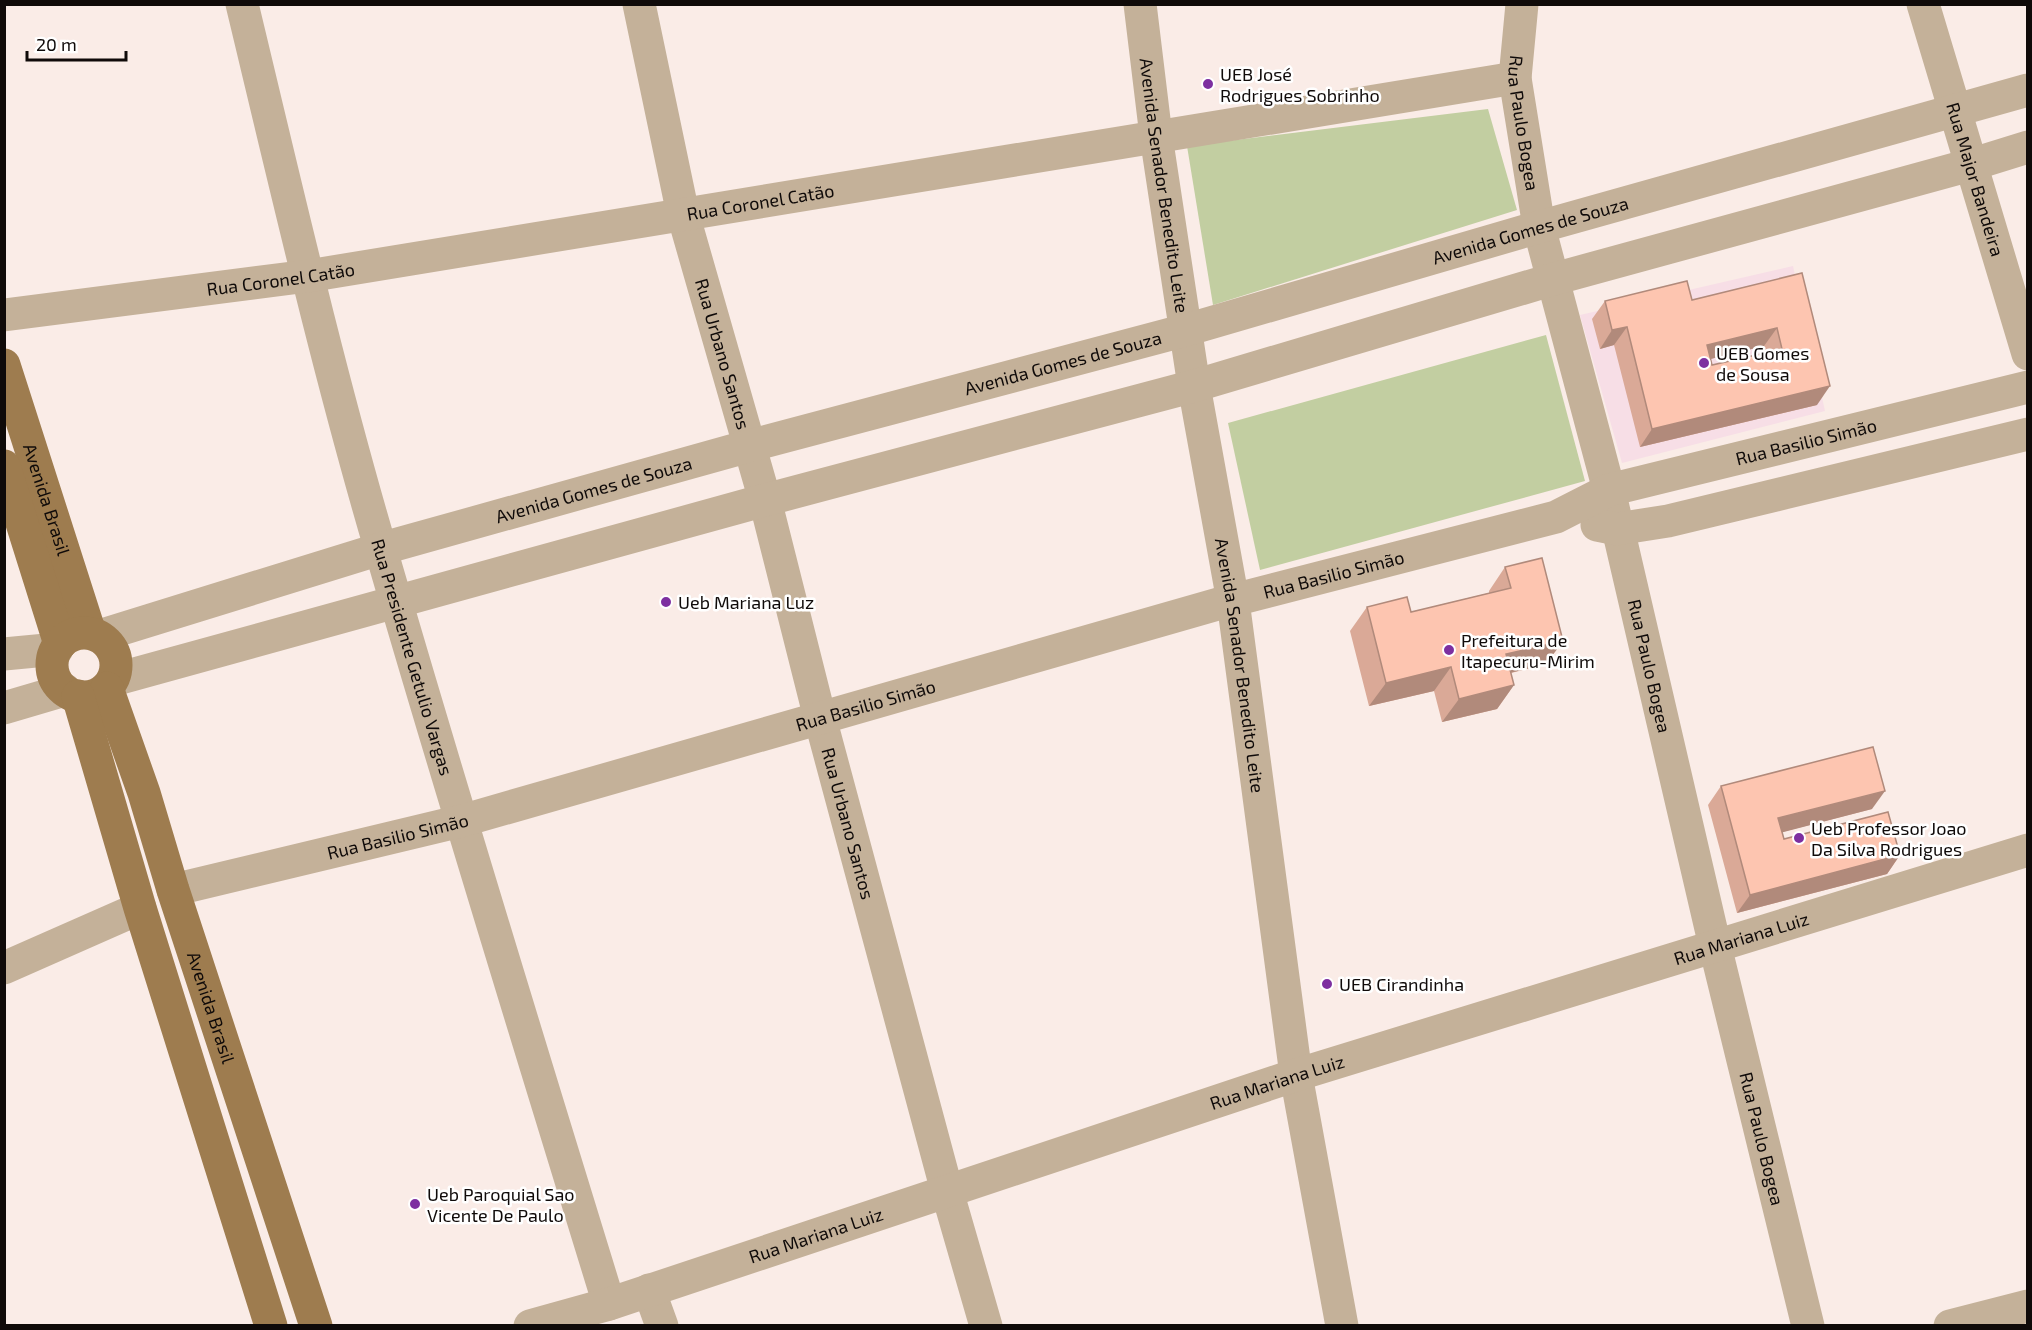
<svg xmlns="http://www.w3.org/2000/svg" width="2032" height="1330" viewBox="0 0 2032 1330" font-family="'Exo 2',sans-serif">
	<rect width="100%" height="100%" fill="#faece7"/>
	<polygon fill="#f7dee6" points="1793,266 1825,411 1622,463 1580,315"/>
	<g fill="#c2cea1">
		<polygon points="1488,109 1517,210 1213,305 1187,146"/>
		<polygon points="1546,335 1585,481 1260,570 1228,423"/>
	</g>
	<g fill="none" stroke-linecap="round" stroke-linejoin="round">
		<g stroke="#c4b199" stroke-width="33">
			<path id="s1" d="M242,4C286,187 328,370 381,550C454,802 532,1053 609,1304"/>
			<path id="s2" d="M639,4L683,214L765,500L820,718L947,1191L986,1326"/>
			<path id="s3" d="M1140,4L1156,136L1194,386L1233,601L1296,1075L1342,1326"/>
			<path id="s4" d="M1522,4L1515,78L1539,227L1609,490L1715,946L1808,1326"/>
			<path id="s5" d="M1923,4L2028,354"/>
			<path id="s6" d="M4,315L308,276L1515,78"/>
			<polyline points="1597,525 1617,529 1668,521 2028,434"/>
			<polyline points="4,654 57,649"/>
			<polyline points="4,708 65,690"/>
			<path id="s7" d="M173,890L461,821L1218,604L1556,517L1609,490L2028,387"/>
			<polyline points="4,968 140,908"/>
			<polyline points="649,1290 662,1326"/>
			<path id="s8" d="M530,1326L609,1304L1296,1075L2028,850"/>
			<polyline points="1950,1326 2028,1306"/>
		</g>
		<g stroke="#c4b199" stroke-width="33">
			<path id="s9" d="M99,636L380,549L749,446L1186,330L1539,227L2028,90"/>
			<polyline points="113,680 765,500 1194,386 1554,279 1970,165 2028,147"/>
		</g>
		<g stroke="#9e7c4f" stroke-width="33">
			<path id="s10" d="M4,365L90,633"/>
			<polyline points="4,466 60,644"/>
			<circle cx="84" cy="665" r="32"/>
			<path id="s11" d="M107,688L144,793L173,890L316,1326"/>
			<polyline points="78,696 140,908 271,1326"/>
		</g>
	</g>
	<g fill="#daa997" fill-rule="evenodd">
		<path d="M1802,273L1817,405L1640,447L1614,345L1600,349L1592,319L1605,301L1692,300ZM1764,346L1766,353L1712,365L1710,359Z"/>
		<polygon points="1505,567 1563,641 1546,664 1511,673 1514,685 1497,709 1442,722 1434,691 1369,706 1350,631 1367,607 1411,612 1489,593 1489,591"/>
		<polygon points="1721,786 1872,809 1782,832 1784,839 1900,855 1887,874 1737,913 1708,805"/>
	</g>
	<g fill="#b18a7b">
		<polygon points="1627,327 1614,345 1600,349 1612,330"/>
		<polygon points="1777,328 1764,346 1694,363 1707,345"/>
		<polygon points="1830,386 1817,405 1640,447 1652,429"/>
		<polygon points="1563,641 1546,664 1489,678 1506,654"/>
		<polygon points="1451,667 1434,691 1369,706 1386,683"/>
		<polygon points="1514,685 1497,709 1442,722 1459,699"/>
		<polygon points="1885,791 1872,809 1765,837 1778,818"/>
		<polygon points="1900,855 1887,874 1737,913 1750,895"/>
	</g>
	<g fill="#fdc5b0" stroke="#b18a7b" stroke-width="1.5" fill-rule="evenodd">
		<path d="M1802,273L1830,386L1652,429L1627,327L1612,330L1605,301L1687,281L1692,300ZM1777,328L1782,349L1712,365L1707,345Z"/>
		<polygon points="1542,558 1563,641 1506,654 1514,685 1459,699 1451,667 1386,683 1367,607 1407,597 1411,612 1511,588 1505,567"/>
		<polygon points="1873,747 1885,791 1778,818 1784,839 1888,812 1900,855 1750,895 1721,786"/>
	</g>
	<g fill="#7d2fa0" stroke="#fff" stroke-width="2">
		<circle cx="1208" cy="84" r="6"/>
		<circle cx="1704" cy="363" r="6"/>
		<circle cx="666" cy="602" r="6"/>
		<circle cx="1449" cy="650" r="6"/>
		<circle cx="1799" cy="838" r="6"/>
		<circle cx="1327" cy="984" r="6"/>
		<circle cx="415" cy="1204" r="6"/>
	</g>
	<g text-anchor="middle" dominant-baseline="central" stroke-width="5" stroke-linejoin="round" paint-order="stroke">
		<g font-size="18" fill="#0f0a09" stroke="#fff" text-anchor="start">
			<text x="1220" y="74">UEB José<tspan x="1220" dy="21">Rodrigues Sobrinho</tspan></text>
			<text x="1716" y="353">UEB Gomes<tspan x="1716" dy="21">de Sousa</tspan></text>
			<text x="678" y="602">Ueb Mariana Luz</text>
			<text x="1461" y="640">Prefeitura de<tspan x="1461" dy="21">Itapecuru-Mirim</tspan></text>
			<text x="1811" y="828">Ueb Professor Joao<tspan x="1811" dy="21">Da Silva Rodrigues</tspan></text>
			<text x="1339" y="984">UEB Cirandinha</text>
			<text x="427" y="1194">Ueb Paroquial Sao<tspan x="427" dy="21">Vicente De Paulo</tspan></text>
		</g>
		<g font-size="18" fill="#0f0a09" stroke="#fff">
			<text stroke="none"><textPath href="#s4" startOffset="120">Rua Paulo Bogea</textPath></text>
			<text stroke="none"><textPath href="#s5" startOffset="183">Rua Major Bandeira</textPath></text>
			<text stroke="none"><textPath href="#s3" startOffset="183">Avenida Senador Benedito Leite</textPath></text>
			<text stroke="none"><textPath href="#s6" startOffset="765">Rua Coronel Catão</textPath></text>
			<text stroke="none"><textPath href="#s9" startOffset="1488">Avenida Gomes de Souza</textPath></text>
			<text stroke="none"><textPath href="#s6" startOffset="279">Rua Coronel Catão</textPath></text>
			<text stroke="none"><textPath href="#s2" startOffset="360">Rua Urbano Santos</textPath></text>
			<text stroke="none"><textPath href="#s9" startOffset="1002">Avenida Gomes de Souza</textPath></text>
			<text stroke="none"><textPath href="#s7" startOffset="1695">Rua Basilio Simão</textPath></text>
			<text stroke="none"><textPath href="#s9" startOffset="516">Avenida Gomes de Souza</textPath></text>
			<text stroke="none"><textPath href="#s10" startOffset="141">Avenida Brasil</textPath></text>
			<text stroke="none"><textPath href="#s7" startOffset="1203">Rua Basilio Simão</textPath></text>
			<text stroke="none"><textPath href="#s1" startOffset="675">Rua Presidente Getulio Vargas</textPath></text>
			<text stroke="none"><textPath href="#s3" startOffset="669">Avenida Senador Benedito Leite</textPath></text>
			<text stroke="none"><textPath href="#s4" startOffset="678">Rua Paulo Bogea</textPath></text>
			<text stroke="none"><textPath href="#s7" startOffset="717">Rua Basilio Simão</textPath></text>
			<text stroke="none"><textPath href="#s2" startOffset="846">Rua Urbano Santos</textPath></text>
			<text stroke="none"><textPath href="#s7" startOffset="231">Rua Basilio Simão</textPath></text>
			<text stroke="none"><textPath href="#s8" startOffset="1272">Rua Mariana Luiz</textPath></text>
			<text stroke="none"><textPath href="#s11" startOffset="336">Avenida Brasil</textPath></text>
			<text stroke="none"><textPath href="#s8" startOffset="786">Rua Mariana Luiz</textPath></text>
			<text stroke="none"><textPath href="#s4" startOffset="1164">Rua Paulo Bogea</textPath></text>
			<text stroke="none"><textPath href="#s8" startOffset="300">Rua Mariana Luiz</textPath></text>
		</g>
	</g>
	<rect width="2032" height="1330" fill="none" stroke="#0f0a09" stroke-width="12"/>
	<path d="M27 51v9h99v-9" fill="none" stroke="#0f0a09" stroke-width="3"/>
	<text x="36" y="51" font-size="18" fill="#0f0a09" stroke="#ffffff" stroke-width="4.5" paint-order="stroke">20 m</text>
</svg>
